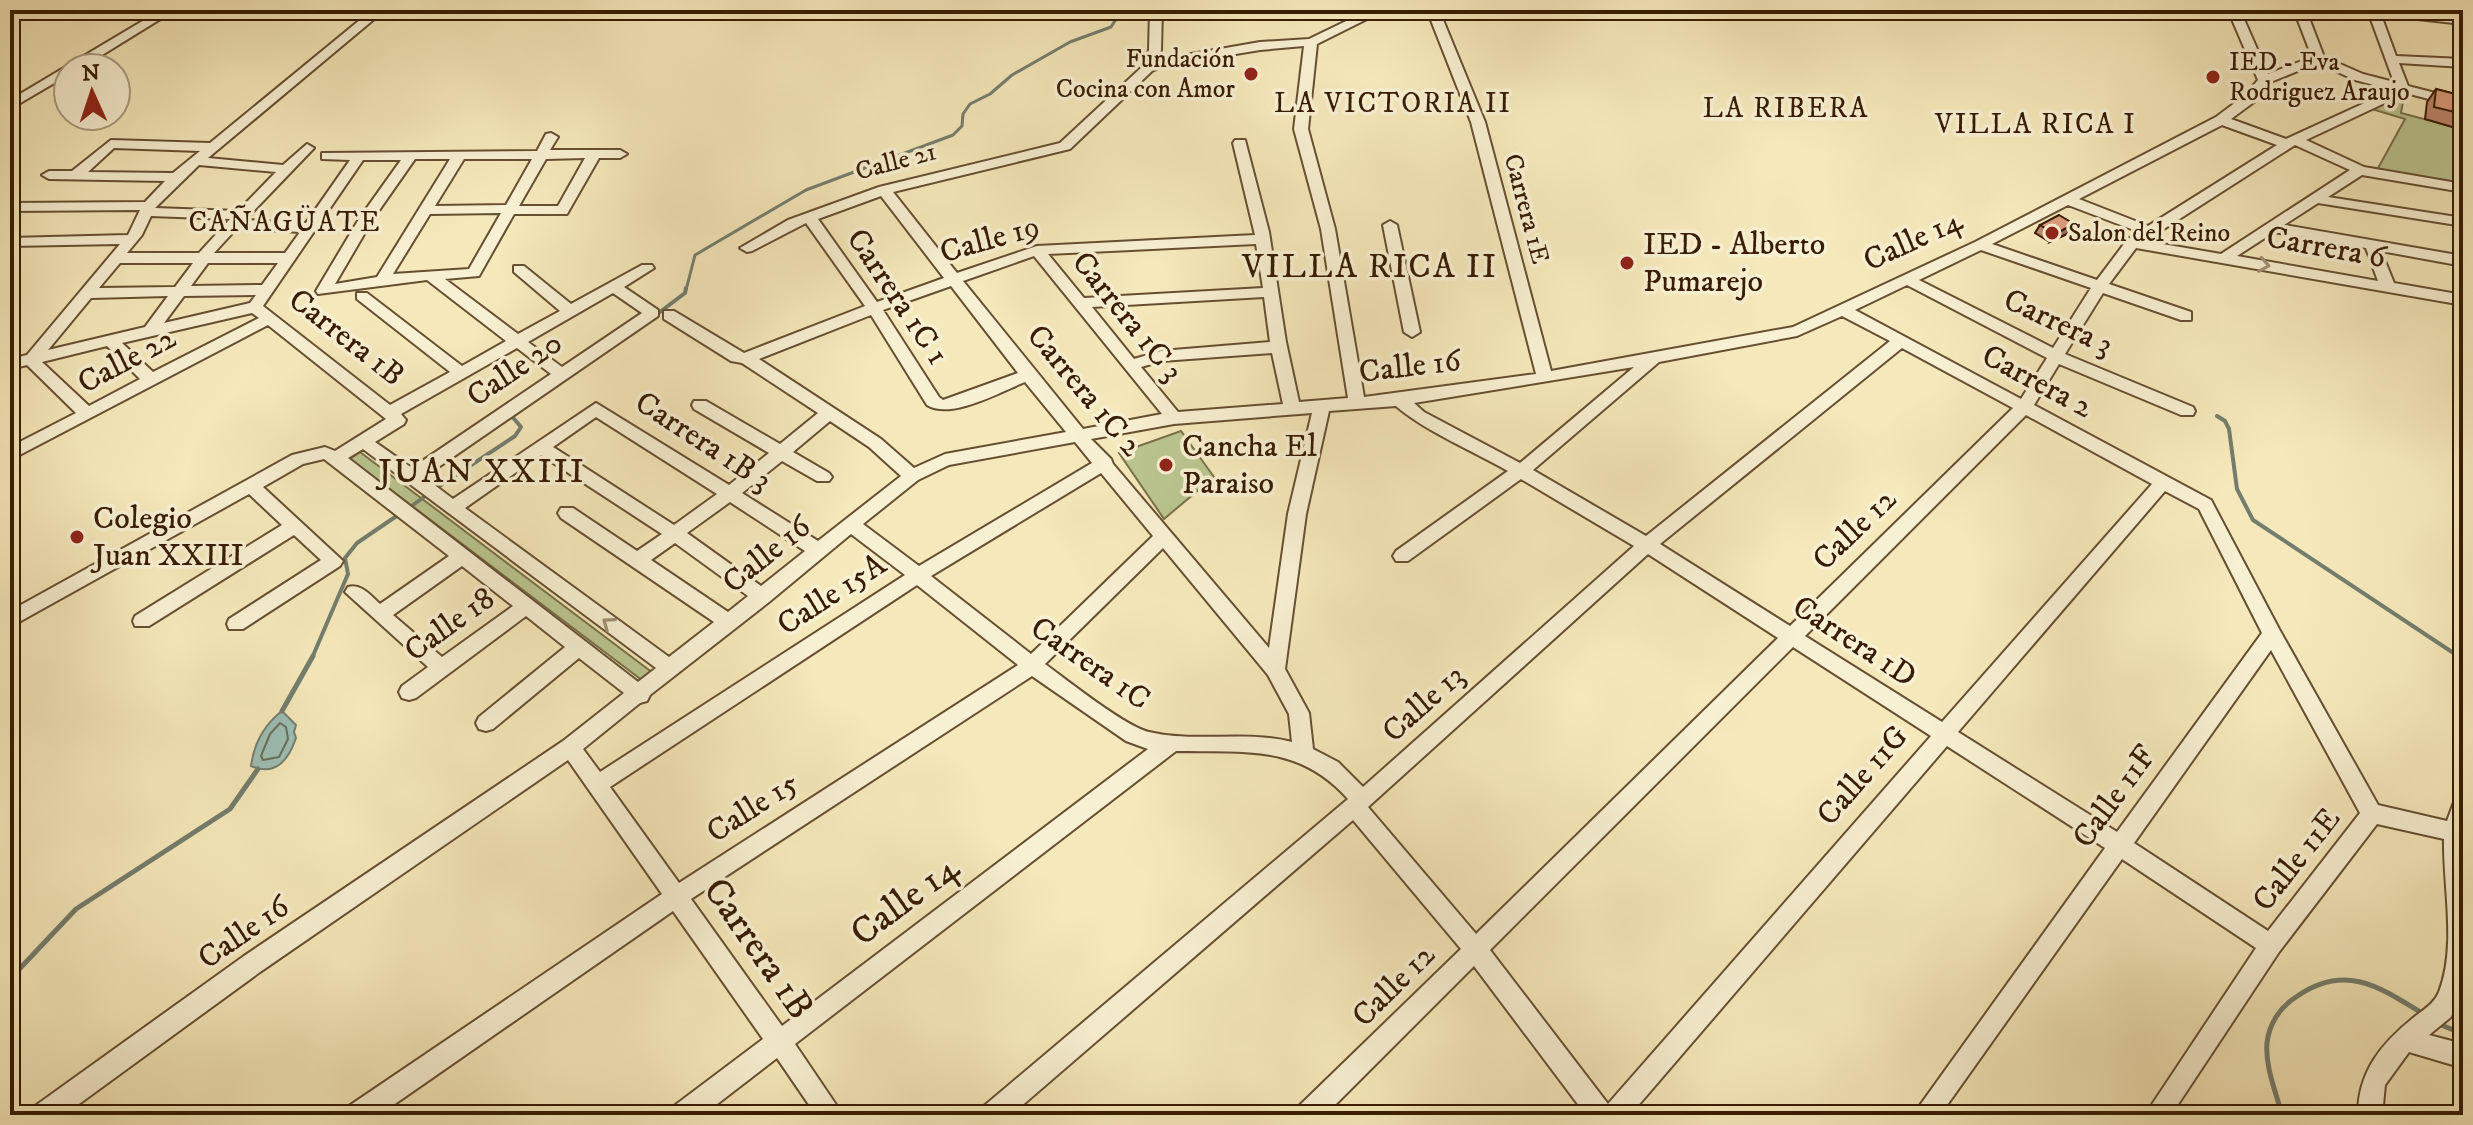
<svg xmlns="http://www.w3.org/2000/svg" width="2473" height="1125" viewBox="0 0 2473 1125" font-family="'IM FELL DW Pica',serif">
	<rect width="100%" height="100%" fill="#f5e8ba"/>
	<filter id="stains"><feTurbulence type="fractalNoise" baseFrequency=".0025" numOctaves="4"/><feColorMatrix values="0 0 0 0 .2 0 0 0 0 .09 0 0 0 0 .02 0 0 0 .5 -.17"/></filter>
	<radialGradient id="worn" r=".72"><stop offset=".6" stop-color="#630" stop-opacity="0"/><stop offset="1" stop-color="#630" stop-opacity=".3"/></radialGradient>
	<g fill="#bbc690" stroke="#79714a" stroke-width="2">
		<polygon points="2404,95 2401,113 2458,128 2463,110 2463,184 2377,170 2405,119 2372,109"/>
		<polygon points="1181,431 1214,477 1164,519 1119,453"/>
		<polygon points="360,452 653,673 643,681 350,459"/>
	</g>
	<path fill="#9dbfb5" stroke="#747e6e" stroke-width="2" d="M282,711L296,725L294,732L296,738C289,759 276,777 251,766C254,743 264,725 282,711Z"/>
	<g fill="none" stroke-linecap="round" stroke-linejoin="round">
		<polygon stroke="#6a6e5c" stroke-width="2" points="280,723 286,727 288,739 279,757 263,760 261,756 270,734"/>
		<polyline stroke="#747e6e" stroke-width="3" points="686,290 695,255 806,190 953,135 962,126 963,114 970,104 990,94 1012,75 1070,42 1111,27 1122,10"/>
		<g stroke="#747e6e" stroke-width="4">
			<polyline points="656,315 685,293 686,288"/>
			<polyline points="2217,416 2225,421 2229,429 2237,489 2253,520 2461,658"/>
			<polyline points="435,489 515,436 521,427 510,414"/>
			<polyline points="409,508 428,494"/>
			<polyline points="312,658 348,574 345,558 357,543 401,513"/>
		</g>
		<g stroke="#747e6e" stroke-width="5">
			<polyline points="2458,656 2463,659"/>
			<polyline points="282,711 313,656"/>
			<polyline points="10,979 76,909 230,809 258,769"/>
			<polyline points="2439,1024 2463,1034"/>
			<path d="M2282,1115C2276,1092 2265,1067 2267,1043C2269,1024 2280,1007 2296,997C2345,962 2380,987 2425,1015"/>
		</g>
		<g stroke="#664f31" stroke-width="4">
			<g id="minor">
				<polygon points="161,10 175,10 81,68 68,68 68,75 10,109 10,100"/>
				<path d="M372,10H385L208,158L283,165L307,144L314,148L245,220L306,223L350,160L322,159V153L537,151L546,134L551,133L558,137L550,150H620L627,154L620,158H599L567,214H514L479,276L445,279L518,334L560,311L514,272V266H524L571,304L642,265H652L654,268L624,287L658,310V316L424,477L453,499L596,403L729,485L769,453L694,409L692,405L694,401H706L780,444L818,413L742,363L731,361L664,319V311H674L744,353L865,306L806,223L752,251L747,252L740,248L788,220L879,187L1060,143L1142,67L1149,50L1150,10H1162L1161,50L1157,60L1260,42L1309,39L1369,10H1385L1317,44L1308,129L1335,229L1364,397L1536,374L1471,122L1427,10H1439L1485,122L1551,371L1793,327L1975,242L2216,117L2244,96L2258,80L2228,10H2240L2268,74L2312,57L2294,10H2306L2324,57L2363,74L2394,82L2369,14L2358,10H2399L2463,16V24L2381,15L2396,56L2463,59V67L2399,63L2408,86L2463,100V108L2406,93L2306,140L2364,167L2463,184V192L2362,175L2328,197L2463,218V226L2318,203L2284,225L2463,256V266L2381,251L2394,283L2463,295V305L2136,248L2109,284L2191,312V320H2181L2103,293L2065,354L2193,407L2195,411L2193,415H2181L2059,364L2034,405L2211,500L2279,629L2378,805L2447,821L2456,797L2463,794V988L2451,1017L2429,1035L2463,1044V1068L2409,1052L2385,1085L2382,1115H2358C2358,1072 2381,1044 2413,1018C2423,1010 2434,1004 2439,992C2457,945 2443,888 2444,839L2377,824L2279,952L2171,1115H2145L2256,948L2122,859L1940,1115H1913L2105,848L1947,746L1630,1115H1586L1474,966L1325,1115H1296L1299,1106L1461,949L1353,820L1011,1115H981L984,1106L1348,799C1298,743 1244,753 1176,751L795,1044L843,1115H816L777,1058L703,1115H671L674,1106L763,1039L673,911L379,1115H346L349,1106L662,894L568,760L260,972L64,1115H32L35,1106L244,956L563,741L624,693L579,658L493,729L486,731L479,729L476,723L479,717L565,647L526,616L416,698L409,700L402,698L399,692L402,686L428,667L345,592L348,587C361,583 371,596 380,604L449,556L324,459L303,464L263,487L343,561L340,566L243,629H229L227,624L229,619L321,560L294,535L149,626H135L133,621L135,616L282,525L249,494L10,627V611L292,455L325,447L335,451L386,419L268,325L10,460V447L76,413L27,365L10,369V359L27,355L120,244L10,246V238L128,235L140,210L10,211V203L145,202L165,181L49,179L42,175L49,171H72L111,140L210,143ZM1304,46L1294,129L1321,229L1348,398L1299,402L1286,342L1269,232L1245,140H1235L1233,143L1255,235L1037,246L957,273L893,192L1070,149L1152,71L1163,66L1260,50ZM2318,63L2355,80L2393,90L2286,139L2231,119L2254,102L2268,83ZM2222,125L2277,145L2148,226L2079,199ZM2295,145L2350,170L2221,254L2145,241ZM114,148L200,151L173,173L88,172ZM585,158L558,206H519L546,159ZM415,159H450L377,277L335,284L373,219ZM464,159H532L506,205L435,206ZM363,160H401L359,219L316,291L318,294L427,280L506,341L462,366L367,293H357V299L450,372L390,405L263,306ZM199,165L276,172L238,211L155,208ZM881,196L944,278L877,302L818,219ZM2068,205L2139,232L2127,240L2097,280L1992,244ZM501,213L469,269L393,274L430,214ZM151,216L230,219L199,253H127L142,235ZM237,228L300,232L285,253H214ZM2274,232L2366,248L2378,281L2237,256ZM1256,244L1263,288L1084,298L1048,254ZM1981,250L2091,288L2053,348L1919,280ZM1034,256L1162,414L1083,429L963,281ZM120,263H193L175,287L99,288ZM208,263H278L262,285L191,286ZM1907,285L2047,358L2021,399L1855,310ZM951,286L1018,373L943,400L939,397L883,310ZM613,293L642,313L562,367L528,342ZM256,295L250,303L164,323L184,296ZM168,296L145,327L48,350L91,298ZM1264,297L1270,342L1161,351L1134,359L1092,307ZM252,313L259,318L153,372L122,343ZM871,315L927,405C951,420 1000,392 1025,382L1066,432L945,454L914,468L881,439L759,359ZM1842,316L1890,341L1646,536L1533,470L1659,362L1797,336ZM107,346L140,379L89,406L42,362ZM517,348L551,374L412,468L375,442L404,424L406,420L401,414ZM1902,348L2013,408L1790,626L1660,544ZM1272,353L1283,404L1178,412L1141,367L1162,361ZM1634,367L1520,463L1424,412L1414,403ZM1396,406C1425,431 1473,451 1508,471L1396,551L1393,556L1396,561H1408L1521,479L1634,546L1363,787L1338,762L1313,749L1309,713L1285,669L1306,514L1329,411ZM1312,413L1288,514L1269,648L1113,464L1111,459L1091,439L1174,424ZM2026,415L2152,484L1942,722L1805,636ZM596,417L717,494L674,525L553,447ZM830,421L869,447L901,476L818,541L742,493L782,461L817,481H829L832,477L829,473L793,452ZM1075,442L1092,463L919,566L863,524L918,480L949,465ZM363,449L656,668L638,682L348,458ZM541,455L662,534L637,551L573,508H561L558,513L561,518L714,622L669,657L465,508ZM1101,473L1153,536L1031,654L931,576ZM2165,491L2199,509L2262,633L2117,832L1958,732ZM730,502L805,551L761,586L687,533ZM851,534L905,575L600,772L583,749L640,703L647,701L650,695L769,602ZM675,543L748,596L728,612L651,560ZM1163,548L1268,675L1289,714L1292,742C1245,730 1195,743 1149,732C1126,727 1067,680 1045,664ZM1648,554L1778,638L1476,934L1368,807ZM462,566L513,606L442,657L393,615ZM917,585L1018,665L679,883L610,787ZM1793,647L1931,736L1608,1104L1490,950ZM2271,650L2360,813L2268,931L2134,843ZM1032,676L1126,741L1148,749L782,1026L691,899Z"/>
				<polygon points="1390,221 1397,225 1420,332 1412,337 1404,332 1383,225"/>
			</g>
		</g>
		<use href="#minor" fill="#f8f0d2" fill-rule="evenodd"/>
	</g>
	<g fill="#bf876c" stroke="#371c03" stroke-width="2">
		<polygon points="2436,89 2463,96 2463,123 2459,129 2425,119 2427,102"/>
		<polygon points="2040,225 2069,233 2050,242 2035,233"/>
	</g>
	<polygon fill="#9b6e58" stroke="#371c03" stroke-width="2" points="2074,224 2069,233 2050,242 2055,234"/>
	<g fill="#de9d7e" stroke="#371c03" stroke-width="2">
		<polygon points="2436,89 2463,96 2463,114 2434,107"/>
		<polygon points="2059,215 2074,224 2055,234 2040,225"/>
	</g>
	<defs><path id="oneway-chevron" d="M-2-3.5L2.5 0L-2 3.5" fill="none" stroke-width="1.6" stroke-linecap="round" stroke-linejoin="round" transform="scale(2)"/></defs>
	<g stroke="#a19175">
		<use href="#oneway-chevron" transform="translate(2264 265) rotate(10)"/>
		<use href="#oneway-chevron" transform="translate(608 623) rotate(-144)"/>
	</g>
	<g fill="#8f2418" stroke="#f8f0d2" stroke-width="3">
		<circle cx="1251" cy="74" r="8"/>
		<circle cx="2213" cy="77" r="8"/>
		<circle cx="2052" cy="233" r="8"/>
		<circle cx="1627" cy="263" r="8"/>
		<circle cx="1166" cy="465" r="8"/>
		<circle cx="77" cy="537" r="8"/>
	</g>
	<g text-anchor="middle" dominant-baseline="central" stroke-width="7" stroke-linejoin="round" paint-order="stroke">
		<g font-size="26" fill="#371c03" stroke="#f8f0d2" text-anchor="start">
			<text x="1235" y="59" text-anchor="end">Fundación<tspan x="1235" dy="30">Cocina con Amor</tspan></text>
			<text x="2229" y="62">IED - Eva<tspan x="2229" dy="30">Rodriguez Araujo</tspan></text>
			<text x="2068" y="233">Salon del Reino</text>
		</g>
		<g font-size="26" fill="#371c03" stroke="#f8f0d2">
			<text transform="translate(896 162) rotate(-15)">Calle 21</text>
			<text transform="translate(1526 209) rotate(75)">Carrera 1E</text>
		</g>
		<g font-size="28" letter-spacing="2" fill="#371c03" stroke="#f8f0d2">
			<text x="1393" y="103">LA VICTORIA II</text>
			<text x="1786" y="108">LA RIBERA</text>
			<text x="2036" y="124">VILLA RICA I</text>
			<text x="285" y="222">CAÑAGÜATE</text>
		</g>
		<g font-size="32" fill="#371c03" stroke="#f8f0d2">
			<text transform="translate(990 240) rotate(-16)">Calle 19</text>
			<text transform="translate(1913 241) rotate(-25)">Calle 14</text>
			<text transform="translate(2326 248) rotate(10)">Carrera 6</text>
			<text transform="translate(897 297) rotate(56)">Carrera 1C 1</text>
			<text transform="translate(1127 317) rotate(51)">Carrera 1C 3</text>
			<text transform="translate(2058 323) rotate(25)">Carrera 3</text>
			<text transform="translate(346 338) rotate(38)">Carrera 1B</text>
			<text transform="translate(127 361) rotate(-28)">Calle 22</text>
			<text transform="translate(1410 367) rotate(-7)">Calle 16</text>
			<text transform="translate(515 370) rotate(-34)">Calle 20</text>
			<text transform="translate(2037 382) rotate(28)">Carrera 2</text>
			<text transform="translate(1084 391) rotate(50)">Carrera 1C 2</text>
			<text transform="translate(703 442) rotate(33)">Carrera 1B 3</text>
			<text transform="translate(1855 530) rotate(-44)">Calle 12</text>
			<text transform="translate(767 555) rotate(-39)">Calle 16</text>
			<text transform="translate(832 595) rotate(-33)">Calle 15A</text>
			<text transform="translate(450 625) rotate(-36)">Calle 18</text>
			<text transform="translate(1854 642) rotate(33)">Carrera 1D</text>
			<text transform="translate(1090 664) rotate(35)">Carrera 1C</text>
			<text transform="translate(1424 704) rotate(-42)">Calle 13</text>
			<text transform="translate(1863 776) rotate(-49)">Calle 11G</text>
			<text transform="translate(2115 797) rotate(-54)">Calle 11F</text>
			<text transform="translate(753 808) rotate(-33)">Calle 15</text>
			<text transform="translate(2297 860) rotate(-52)">Calle 11E</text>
			<text transform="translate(244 933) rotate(-35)">Calle 16</text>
			<text transform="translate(1394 986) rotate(-45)">Calle 12</text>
		</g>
		<g font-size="32" fill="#371c03" stroke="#f8f0d2" text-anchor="start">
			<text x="1643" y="245">IED - Alberto<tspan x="1643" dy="37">Pumarejo</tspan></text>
			<text x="1182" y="447">Cancha El<tspan x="1182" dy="37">Paraiso</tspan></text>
			<text x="93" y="519">Colegio<tspan x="93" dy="37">Juan XXIII</tspan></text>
		</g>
		<g font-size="34" letter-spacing="2" fill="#371c03" stroke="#f8f0d2">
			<text x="1370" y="267">VILLA RICA II</text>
			<text x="482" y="472">JUAN XXIII</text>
		</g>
		<g font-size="38" fill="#371c03" stroke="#f8f0d2">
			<text transform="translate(905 901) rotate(-37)">Calle 14</text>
			<text transform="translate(758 949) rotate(55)">Carrera 1B</text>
		</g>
	</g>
	<rect width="2473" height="1125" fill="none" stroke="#f5e8ba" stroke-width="40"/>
	<rect x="12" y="12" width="2449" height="1101" fill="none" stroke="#371c03" stroke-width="4"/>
	<rect x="20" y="20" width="2433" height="1085" fill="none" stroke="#371c03" stroke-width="2"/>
	<g transform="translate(92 92) rotate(357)"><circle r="38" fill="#f8f0d2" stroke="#ab9b7f" stroke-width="2"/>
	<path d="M0-6L14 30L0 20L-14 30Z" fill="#8f2418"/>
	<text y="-12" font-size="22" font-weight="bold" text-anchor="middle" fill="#371c03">N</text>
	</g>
	<rect width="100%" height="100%" filter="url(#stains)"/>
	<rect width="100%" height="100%" fill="url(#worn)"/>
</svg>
